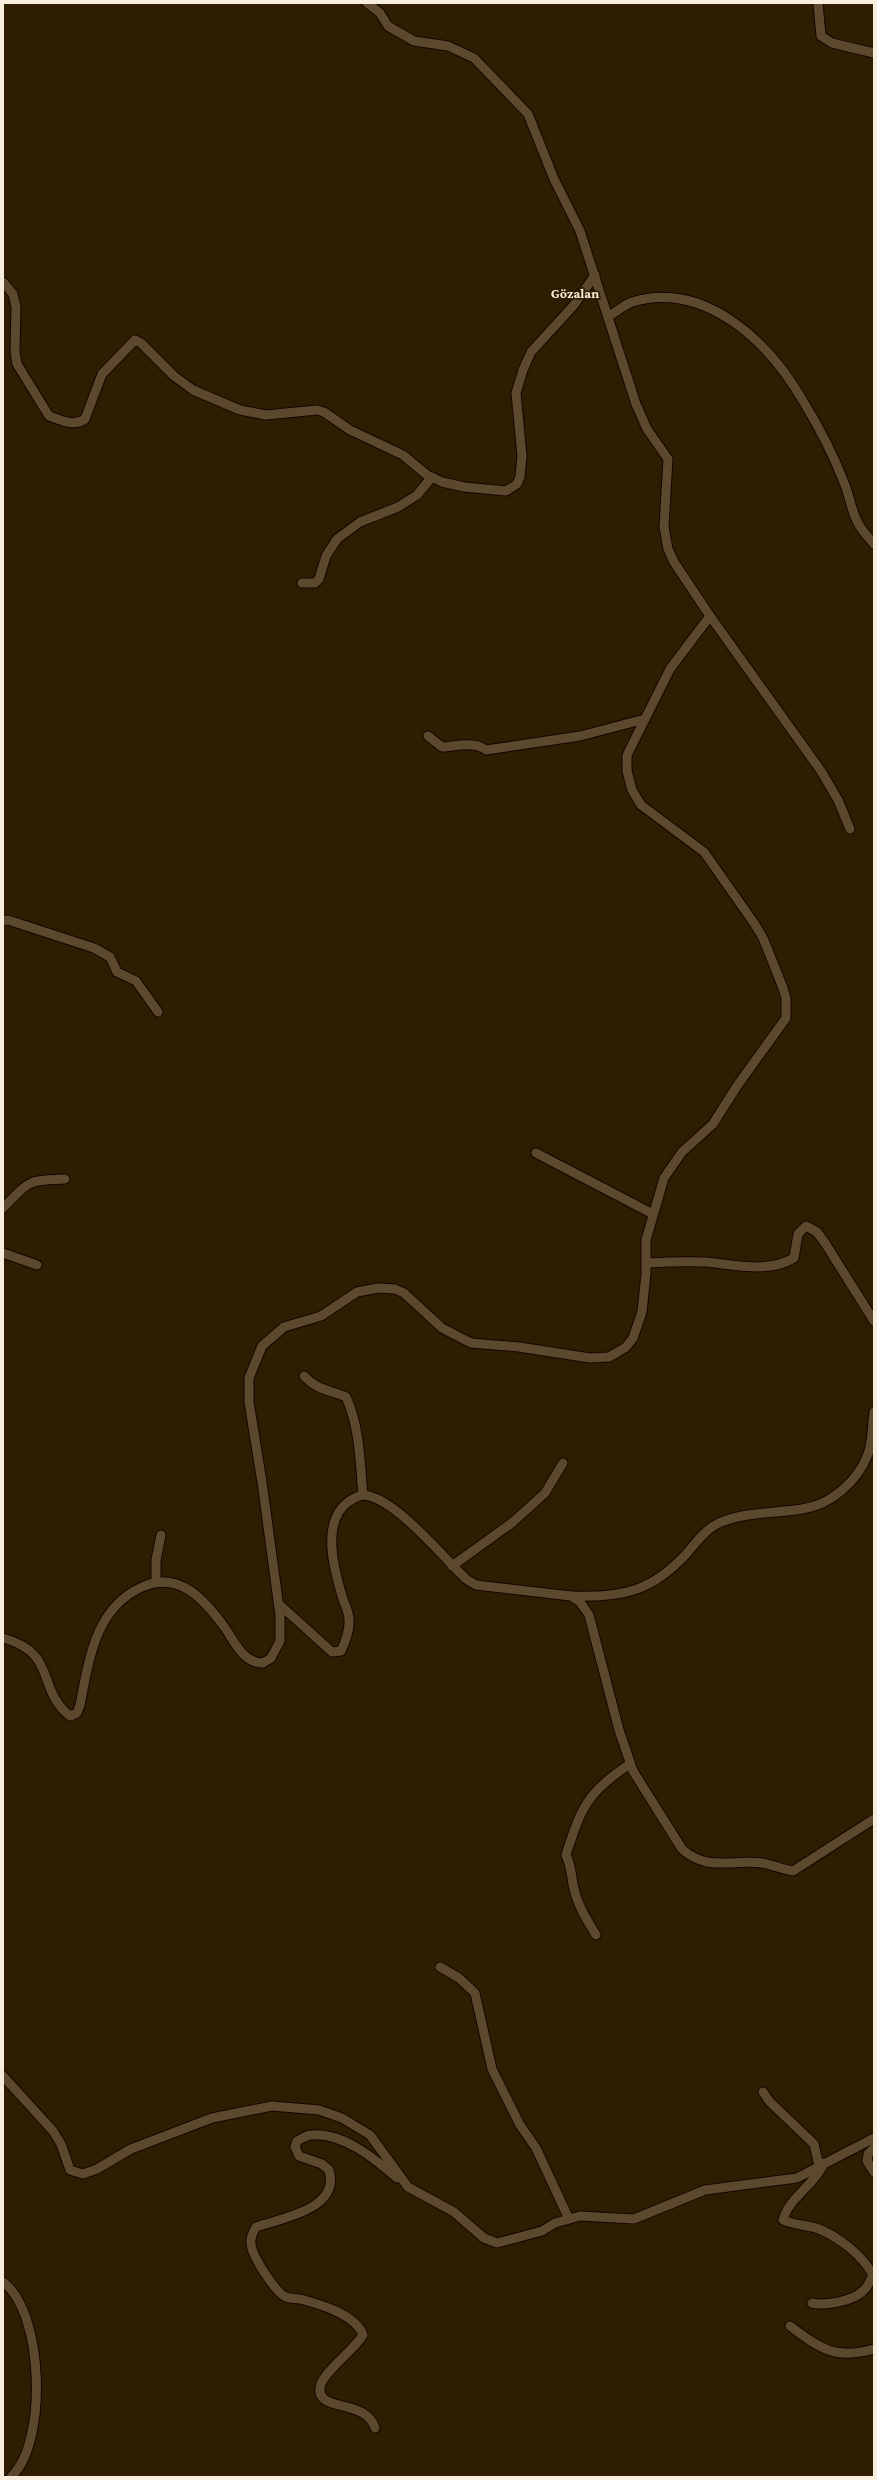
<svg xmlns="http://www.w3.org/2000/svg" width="877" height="2480" viewBox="0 0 877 2480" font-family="'Crimson Pro',serif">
	<rect width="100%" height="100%" fill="#2e1d01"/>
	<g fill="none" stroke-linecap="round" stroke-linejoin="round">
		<g stroke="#130700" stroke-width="11">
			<g id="minor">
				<polyline points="818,3 821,36 832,43 874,53"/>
				<path d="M3,282L13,294L16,307L15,352L17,364L49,416C61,420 74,427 85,419L102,374L135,340L141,343L174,376L193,390L240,410L266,415L317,410L324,412L350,430L403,455L427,475L442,482L464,487L506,491L517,484L520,477L522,456L516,393L523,370L531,352L574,305L595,275"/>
				<path d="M609,316C616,312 624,305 632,302C705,280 769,342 803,401C819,427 834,456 845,485C850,498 852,513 859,525C863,532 869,538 874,544"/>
				<polyline points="302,583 315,583 319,579 326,556 337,539 360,522 398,507 417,495 432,477"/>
				<polyline points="710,616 821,771 838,800 850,829"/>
				<path d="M428,736L442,747C457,746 474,741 486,750L580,736L645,719"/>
				<polyline points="3,921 8,920 94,948 110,957 117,972 136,981 158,1012"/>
				<polyline points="536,1153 653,1214"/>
				<path d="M3,1208C30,1181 26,1180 65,1179"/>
				<polyline points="3,1253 37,1265"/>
				<path d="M646,1263C665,1262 685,1261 704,1262C734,1264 766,1274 794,1258L798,1234L806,1226L817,1232L825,1243L874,1321"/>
				<path d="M304,1376C317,1390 329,1390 346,1397C360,1427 360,1463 363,1495"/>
				<polyline points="452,1566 513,1522 545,1493 563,1463"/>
				<polyline points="156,1581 156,1560 161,1535"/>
				<path d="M572,1596C623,1598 653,1591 688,1552C698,1540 708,1526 724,1521C748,1512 777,1513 802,1509C831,1505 858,1481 868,1454C873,1441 872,1425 874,1412"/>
				<path d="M280,1605L332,1652L341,1651C345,1643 350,1629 349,1619C349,1612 344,1603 342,1596C334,1569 321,1522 348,1502C353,1499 358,1495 364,1495C395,1498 443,1557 466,1579L476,1585L571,1596L580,1602L589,1615L619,1730L633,1771L682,1849C707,1872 732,1859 762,1863C772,1865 782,1869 793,1871L874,1819"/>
				<path d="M3,1638C58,1653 36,1689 70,1716L77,1713L80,1705C89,1660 95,1608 142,1587C179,1570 205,1600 225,1628C235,1642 243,1663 263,1663L271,1658L280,1641V1615L262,1482L249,1402V1378L262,1346L284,1327L321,1316L357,1292L378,1288L395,1289L404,1293L442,1328L471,1343L519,1347L590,1358L609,1357L616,1353L626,1347L633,1338L642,1312L646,1274V1240L664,1178L682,1152L713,1124L737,1086L786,1018V998L783,988L763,938L754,923L704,852L641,805L632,790L627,771V756L630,749L670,669L710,616L674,562L668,549L664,527L668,459L647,429L636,404L580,231L554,179L528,114L474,58L448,46L414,41L388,26L380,13L367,3"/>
				<path d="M596,1935C587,1920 578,1906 574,1889C571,1876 572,1868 566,1855C581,1808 587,1792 630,1764"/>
				<polyline points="440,1967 459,1978 475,1993 492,2069 520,2125 536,2148 569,2219"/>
				<polyline points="3,2076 53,2131 61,2144 70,2170 83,2174 97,2169 131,2149 212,2118 272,2106 319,2110 342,2118 370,2135 408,2187 454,2212 484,2238 497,2243 542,2231 555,2223 580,2216 634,2219 705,2190 797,2178 874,2138"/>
				<polyline points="763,2092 770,2102 814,2144 819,2166"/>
				<polyline points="874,2148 868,2154 867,2161 874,2172"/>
				<path d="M3,2282C44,2312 48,2443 11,2477"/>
				<path d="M812,2303C825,2306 853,2301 863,2291C868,2287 870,2281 873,2275C862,2255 840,2238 819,2229C807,2225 794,2225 783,2220C789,2197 815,2185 824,2163"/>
				<path d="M790,2326C821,2349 835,2360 874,2349"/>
				<path d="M375,2428C366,2397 311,2414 321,2384C326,2370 353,2351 363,2335C356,2315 322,2305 304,2300C298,2298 291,2299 286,2297C275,2292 252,2256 251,2244C250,2238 253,2232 256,2227C282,2218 341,2209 329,2170L322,2164L299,2156L295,2147L297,2141C301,2139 307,2135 311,2135C343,2132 375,2159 397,2178"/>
			</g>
		</g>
		<use href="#minor" stroke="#5c492d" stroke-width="9"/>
	</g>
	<g text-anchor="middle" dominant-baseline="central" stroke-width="3.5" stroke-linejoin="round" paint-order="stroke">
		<g font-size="14" font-weight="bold" fill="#f8eddd" stroke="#2e1d01">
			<text x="575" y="293">Gözalan</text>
		</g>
	</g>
	<rect width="877" height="2480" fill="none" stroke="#f8eddd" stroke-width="8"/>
</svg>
